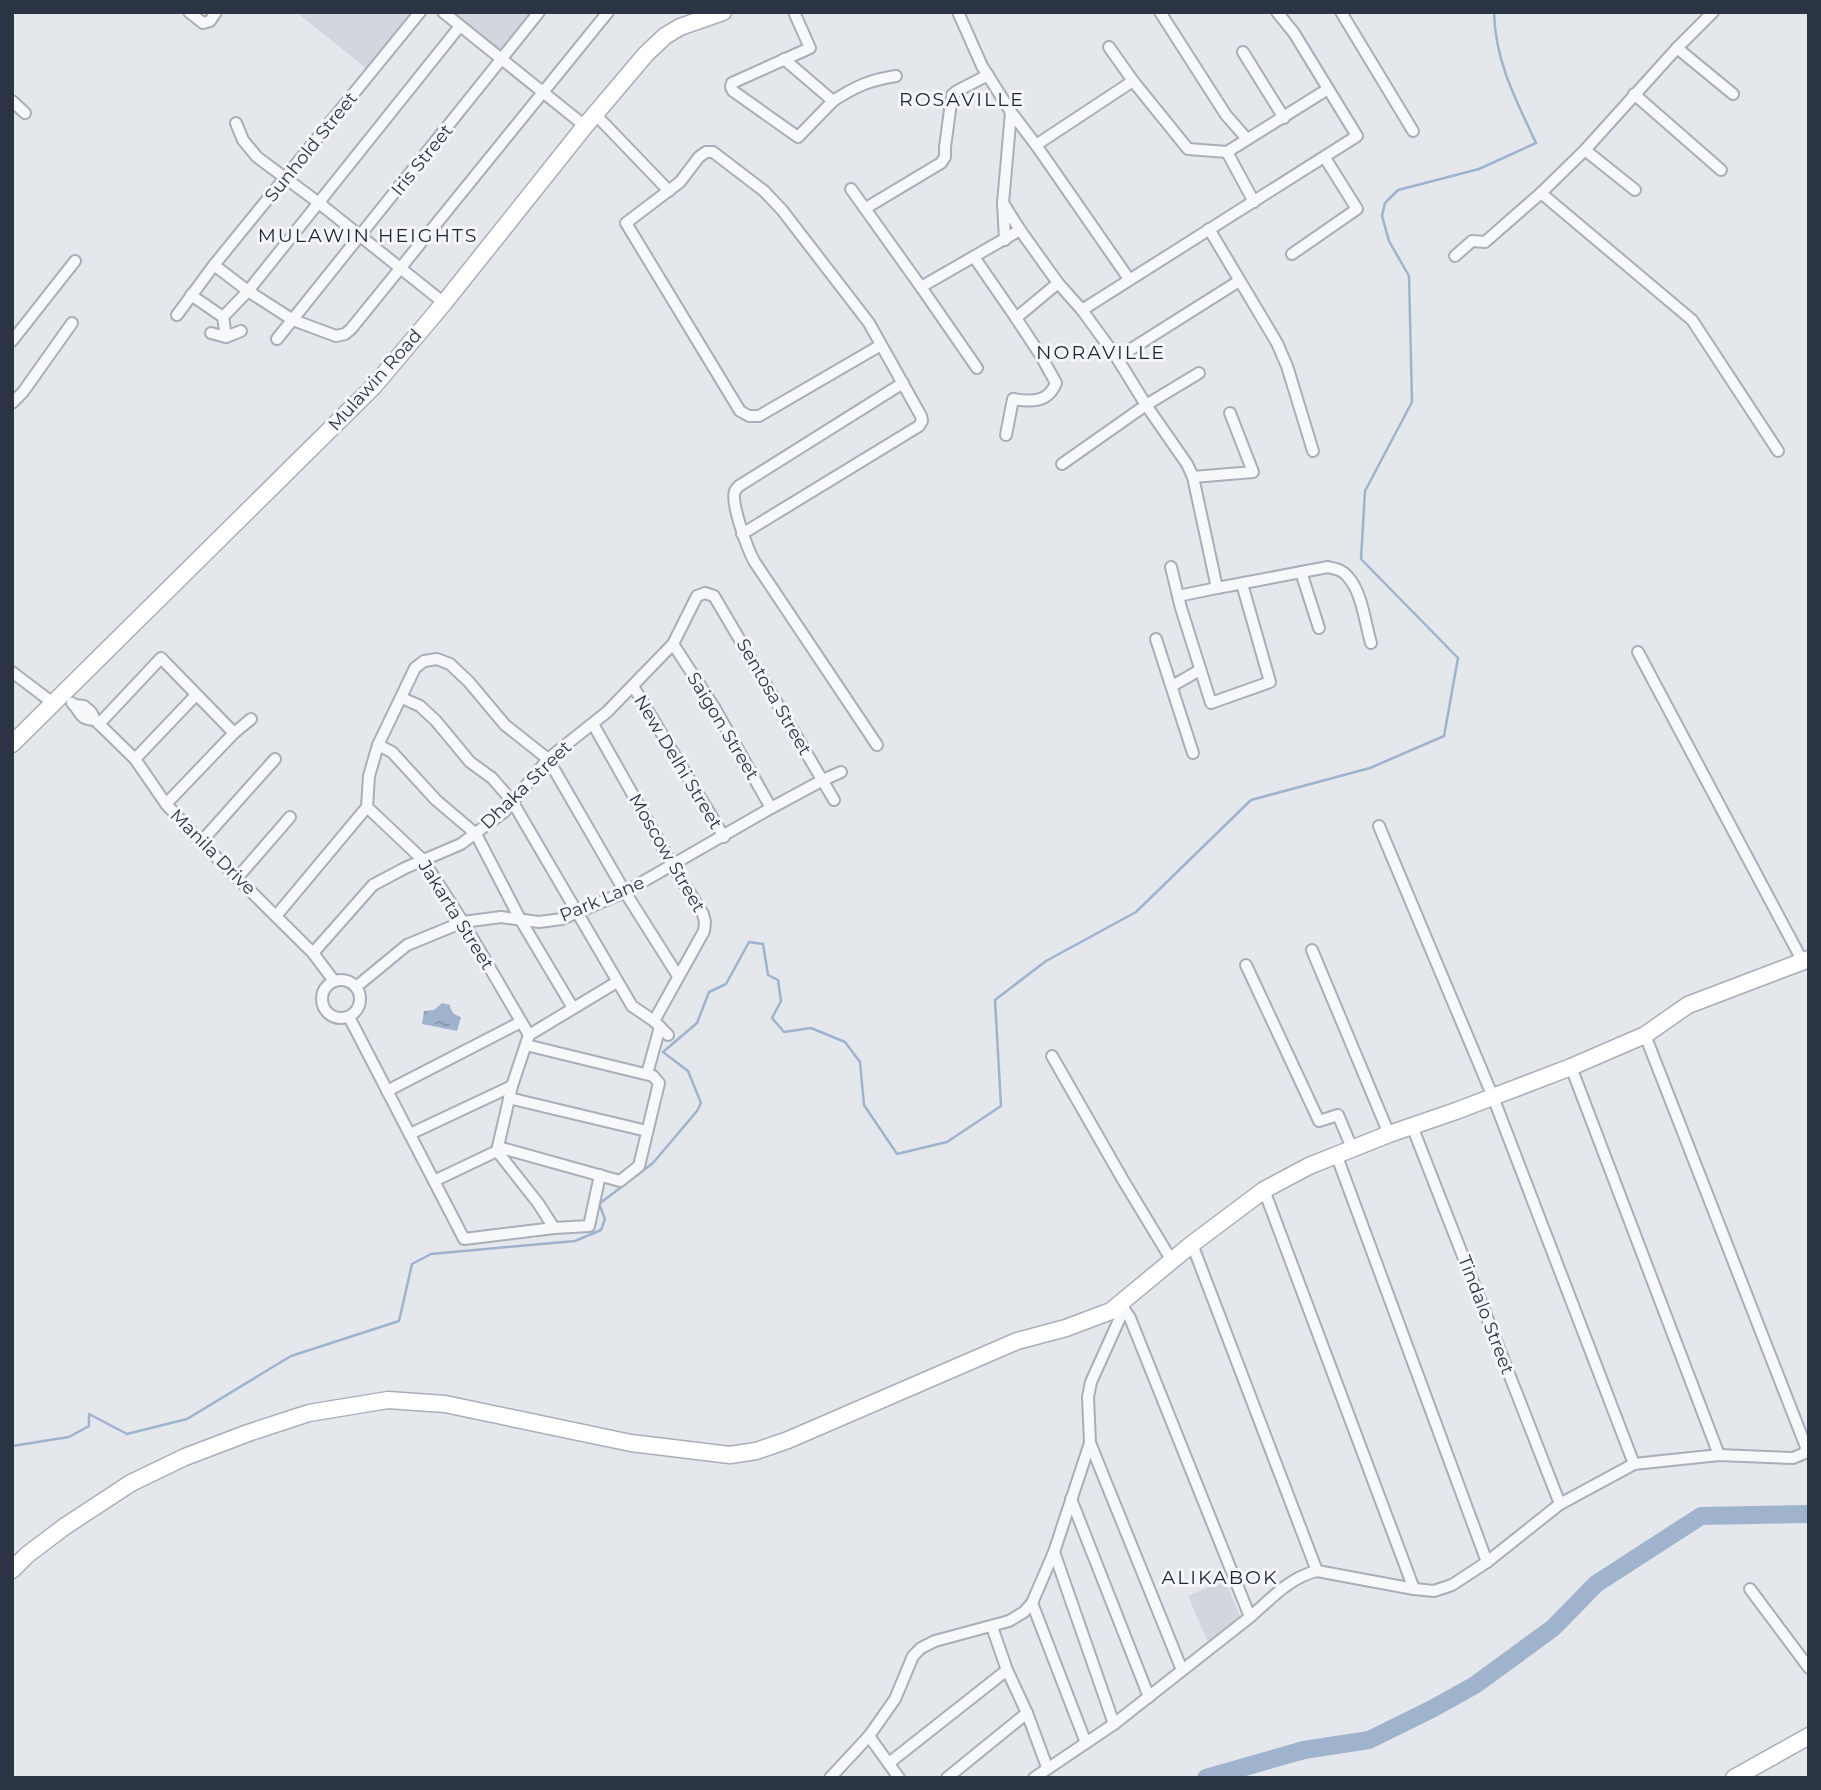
<svg xmlns="http://www.w3.org/2000/svg" width="1821" height="1790" viewBox="0 0 1821 1790" font-family="Montserrat,sans-serif">
	<defs>
		<pattern id="water-ripples" width="26" height="14" patternUnits="userSpaceOnUse" patternTransform="scale(1.75)"><rect width="26" height="14" fill="#9fb4cc"/><path d="M2 4q2-2 4 0t4 0M15 11q2-2 4 0t4 0" fill="none" stroke="#8293a7"/></pattern>
	</defs>
	<rect width="100%" height="100%" fill="#e4e7ec"/>
	<g fill="#d2d6de">
		<polygon points="296,12 415,12 366,68"/>
		<polygon points="436,12 532,12 534,14 494,60"/>
		<polygon points="1225,1580 1242,1622 1210,1647 1188,1596"/>
	</g>
	<path fill="url(#water-ripples)" d="M442,1003L450,1005C451,1012 454,1015 461,1017L457,1031L422,1024L424,1011L434,1010Z"/>
	<g fill="none" stroke-linecap="round" stroke-linejoin="round">
		<path stroke="#9fb4cc" stroke-width="2.5" d="M12,1446L69,1437L89,1426V1414L127,1434L187,1419L291,1356L399,1321L412,1264L431,1254L575,1241L601,1230L605,1219L599,1204L653,1163L697,1111L701,1103L688,1071L663,1052L697,1023L709,992L726,984L749,942L763,944L768,975L778,980L781,1001L772,1018L784,1032L811,1028L845,1042L860,1062L864,1105L897,1154L947,1142L1001,1106L995,1000L1046,961L1136,912L1251,800L1370,768L1444,736L1458,658L1361,559L1365,491L1412,402L1409,276L1389,241L1382,216L1385,203L1398,190L1479,169L1536,143C1516,100 1495,61 1494,12"/>
		<polyline stroke="#9fb4cc" stroke-width="18" points="1206,1778 1304,1750 1369,1740 1432,1709 1475,1685 1553,1628 1596,1584 1701,1516 1809,1514"/>
		<g stroke="#a9aeb7" stroke-width="14">
			<g id="street">
				<polyline points="189,12 203,23 210,21 216,12"/>
				<polyline points="443,12 585,126"/>
				<polyline points="794,12 810,48 732,83 731,87 733,91 798,137 833,101"/>
				<polyline points="958,12 982,66 1011,112 1036,145 1129,279"/>
				<polyline points="1160,12 1226,115 1247,139"/>
				<polyline points="1341,12 1413,131"/>
				<polyline points="1109,47 1133,81"/>
				<polyline points="1677,48 1733,94"/>
				<polyline points="1243,52 1284,118"/>
				<path d="M784,59L833,101C856,86 870,80 896,76"/>
				<polyline points="1634,94 1721,170"/>
				<polyline points="12,101 25,113"/>
				<polyline points="595,114 669,191"/>
				<polyline points="236,123 243,140 257,157 319,203 444,303"/>
				<polyline points="1036,145 1133,81 1188,149 1227,152"/>
				<polyline points="1585,150 1635,190"/>
				<polyline points="851,189 921,287 1020,230"/>
				<polyline points="1541,193 1692,320 1778,451"/>
				<polyline points="1254,202 1227,152 1328,89"/>
				<path d="M1003,203L1020,230L1058,283L1082,310L1117,358L1146,405L1187,464L1193,477L1217,588L1328,567C1336,569 1343,570 1348,577C1362,592 1365,623 1371,643"/>
				<polyline points="866,208 941,163 945,157 945,147 952,95 957,91 988,75"/>
				<polyline points="1209,229 1277,343 1287,366 1313,451"/>
				<polyline points="1005,240 1003,203 1011,112"/>
				<polyline points="1292,254 1357,209 1325,158"/>
				<polyline points="1455,256 1472,241 1485,242 1541,193 1585,150 1677,48 1713,12"/>
				<polyline points="974,257 1016,318 1058,283"/>
				<polyline points="214,265 248,291 293,320 336,336 345,334 351,329 608,12"/>
				<polyline points="921,287 977,368"/>
				<polyline points="191,295 223,317 226,337"/>
				<polyline points="1082,310 1357,136 1294,33 1277,12"/>
				<polyline points="177,315 214,265 420,12"/>
				<polyline points="223,317 248,291 460,26"/>
				<polyline points="211,333 226,337 241,331"/>
				<polyline points="277,339 539,12"/>
				<polyline points="12,341 75,261"/>
				<polyline points="1117,358 1239,281"/>
				<polyline points="12,403 23,392 72,323"/>
				<path d="M1006,435L1013,399C1031,402 1048,403 1056,383L1041,356L1016,318"/>
				<polyline points="1062,464 1146,405 1199,373"/>
				<polyline points="1193,477 1253,472 1230,413"/>
				<polyline points="742,534 919,426 922,421 921,416 869,323 782,210 764,191 713,152 706,152 699,157 680,182 626,223 740,411 749,416 759,416 881,345"/>
				<polyline points="1171,567 1181,608 1211,703 1270,682 1242,584"/>
				<polyline points="1301,572 1319,628"/>
				<polyline points="1178,596 1217,588"/>
				<polyline points="1156,639 1193,753"/>
				<polyline points="673,644 714,707 771,808"/>
				<polyline points="1638,652 1803,962"/>
				<polyline points="12,672 53,703"/>
				<polyline points="633,686 724,837"/>
				<polyline points="1172,686 1200,670"/>
				<polyline points="402,698 420,706 436,721 470,762 492,778 512,801 632,1006 654,1021 668,1035"/>
				<path d="M72,703C82,713 78,719 95,720"/>
				<polyline points="75,705 84,706 91,712 95,720 135,759 166,804 201,842 313,953 334,981"/>
				<polyline points="99,724 161,658 234,733"/>
				<polyline points="593,724 673,866 703,914 705,922 704,931 654,1021"/>
				<polyline points="378,745 392,752 436,800 476,834 520,919 573,1008"/>
				<path d="M877,745L754,561C748,550 730,502 735,491C736,489 737,488 739,486L903,383"/>
				<polyline points="135,759 196,695"/>
				<polyline points="166,804 234,733 251,719"/>
				<polyline points="367,807 423,860 463,922 529,1035"/>
				<polyline points="1379,826 1493,1097 1634,1464"/>
				<polyline points="201,842 275,759"/>
				<polyline points="238,877 290,817"/>
				<polyline points="276,916 367,807 369,776 378,745 415,668 424,661 437,659 450,664 469,682 505,725 548,759 625,892 678,976"/>
				<polyline points="1312,950 1389,1134"/>
				<polyline points="313,953 373,885 405,868 461,844 504,812 548,759 607,712 673,644 697,596 705,593 714,596 834,800"/>
				<polyline points="1246,965 1319,1121 1338,1115 1352,1148"/>
				<circle cx="341" cy="999" r="19"/>
				<polyline points="356,987 407,945 463,922 501,917 539,922 562,919 625,892 771,808 823,780 841,772"/>
				<polyline points="349,1017 464,1239 554,1228 589,1226 600,1175"/>
				<polyline points="1052,1056 1123,1180 1172,1261"/>
				<polyline points="1571,1067 1719,1455"/>
				<polyline points="647,1074 660,1027"/>
				<polyline points="387,1091 521,1022"/>
				<polyline points="509,1098 647,1131"/>
				<polyline points="1412,1126 1560,1504"/>
				<polyline points="410,1134 512,1086"/>
				<polyline points="498,1147 620,1181 639,1166 659,1083 653,1076 526,1045"/>
				<polyline points="497,1151 512,1086 529,1035 617,982"/>
				<polyline points="497,1151 538,1203 554,1228"/>
				<polyline points="1336,1154 1487,1562"/>
				<polyline points="434,1181 497,1151"/>
				<polyline points="1264,1190 1414,1589"/>
				<polyline points="1192,1244 1317,1571"/>
				<path d="M1118,1306L1124,1309L1130,1318L1250,1617C1271,1599 1290,1577 1317,1571L1414,1589L1434,1591L1452,1585L1487,1562L1560,1504L1634,1464L1719,1455L1793,1458L1805,1453L1806,1447L1645,1035"/>
				<polyline points="1090,1443 1182,1670"/>
				<polyline points="1071,1499 1149,1697"/>
				<polyline points="1054,1552 1114,1724"/>
				<polyline points="1750,1589 1809,1668"/>
				<polyline points="1032,1603 1086,1743"/>
				<polyline points="992,1627 1007,1670 1027,1713 1047,1767"/>
				<polyline points="869,1736 899,1778"/>
				<polyline points="889,1763 1007,1670"/>
				<polyline points="830,1778 869,1736 895,1699 913,1656 921,1648 935,1641 1009,1621 1024,1612 1032,1603 1054,1552 1090,1443 1088,1397 1091,1382 1124,1309"/>
				<polyline points="947,1778 1027,1713"/>
				<polyline points="1034,1778 1114,1724 1250,1617"/>
			</g>
		</g>
		<g stroke="#a9aeb7" stroke-width="19">
			<g id="secondary">
				<polyline points="12,744 374,386 444,303 585,126 646,54 665,36 680,27 723,12"/>
				<polyline points="12,1570 27,1555 64,1527 131,1483 185,1457 248,1433 309,1413 388,1400 445,1404 631,1443 730,1455 756,1451 788,1440 1017,1341 1066,1328 1111,1311 1192,1244 1264,1190 1309,1166 1389,1134 1456,1111 1571,1067 1645,1035 1688,1005 1809,959"/>
				<polyline points="1734,1778 1809,1736"/>
			</g>
		</g>
		<use href="#street" stroke="#f7f8fa" stroke-width="10"/>
		<use href="#secondary" stroke="#fff" stroke-width="16"/>
	</g>
	<g text-anchor="middle" dominant-baseline="central" stroke-width="6" stroke-linejoin="round" paint-order="stroke">
		<g font-size="18" fill="#2b3445" stroke="#f4f6f9">
			<text transform="translate(311 147) rotate(-51)">Sunhold Street</text>
			<text transform="translate(422 160) rotate(-51)">Iris Street</text>
			<text transform="translate(375 380) rotate(-48)">Mulawin Road</text>
			<text transform="translate(774 697) rotate(60)">Sentosa Street</text>
			<text transform="translate(723 726) rotate(59)">Saigon Street</text>
			<text transform="translate(678 762) rotate(59)">New Delhi Street</text>
			<text transform="translate(526 785) rotate(-44)">Dhaka Street</text>
			<text transform="translate(213 852) rotate(45)">Manila Drive</text>
			<text transform="translate(667 853) rotate(60)">Moscow Street</text>
			<text transform="translate(602 899) rotate(-23)">Park Lane</text>
			<text transform="translate(456 915) rotate(58)">Jakarta Street</text>
			<text transform="translate(1486 1315) rotate(69)">Tindalo Street</text>
		</g>
		<g font-size="19" letter-spacing="2" fill="#1d2536" stroke="#f4f6f9">
			<text x="962" y="99">ROSAVILLE</text>
			<text x="368" y="235">MULAWIN HEIGHTS</text>
			<text x="1101" y="352">NORAVILLE</text>
			<text x="1220" y="1577">ALIKABOK</text>
		</g>
	</g>
	<rect width="1821" height="1790" fill="none" stroke="#2b3445" stroke-width="28"/>
</svg>
